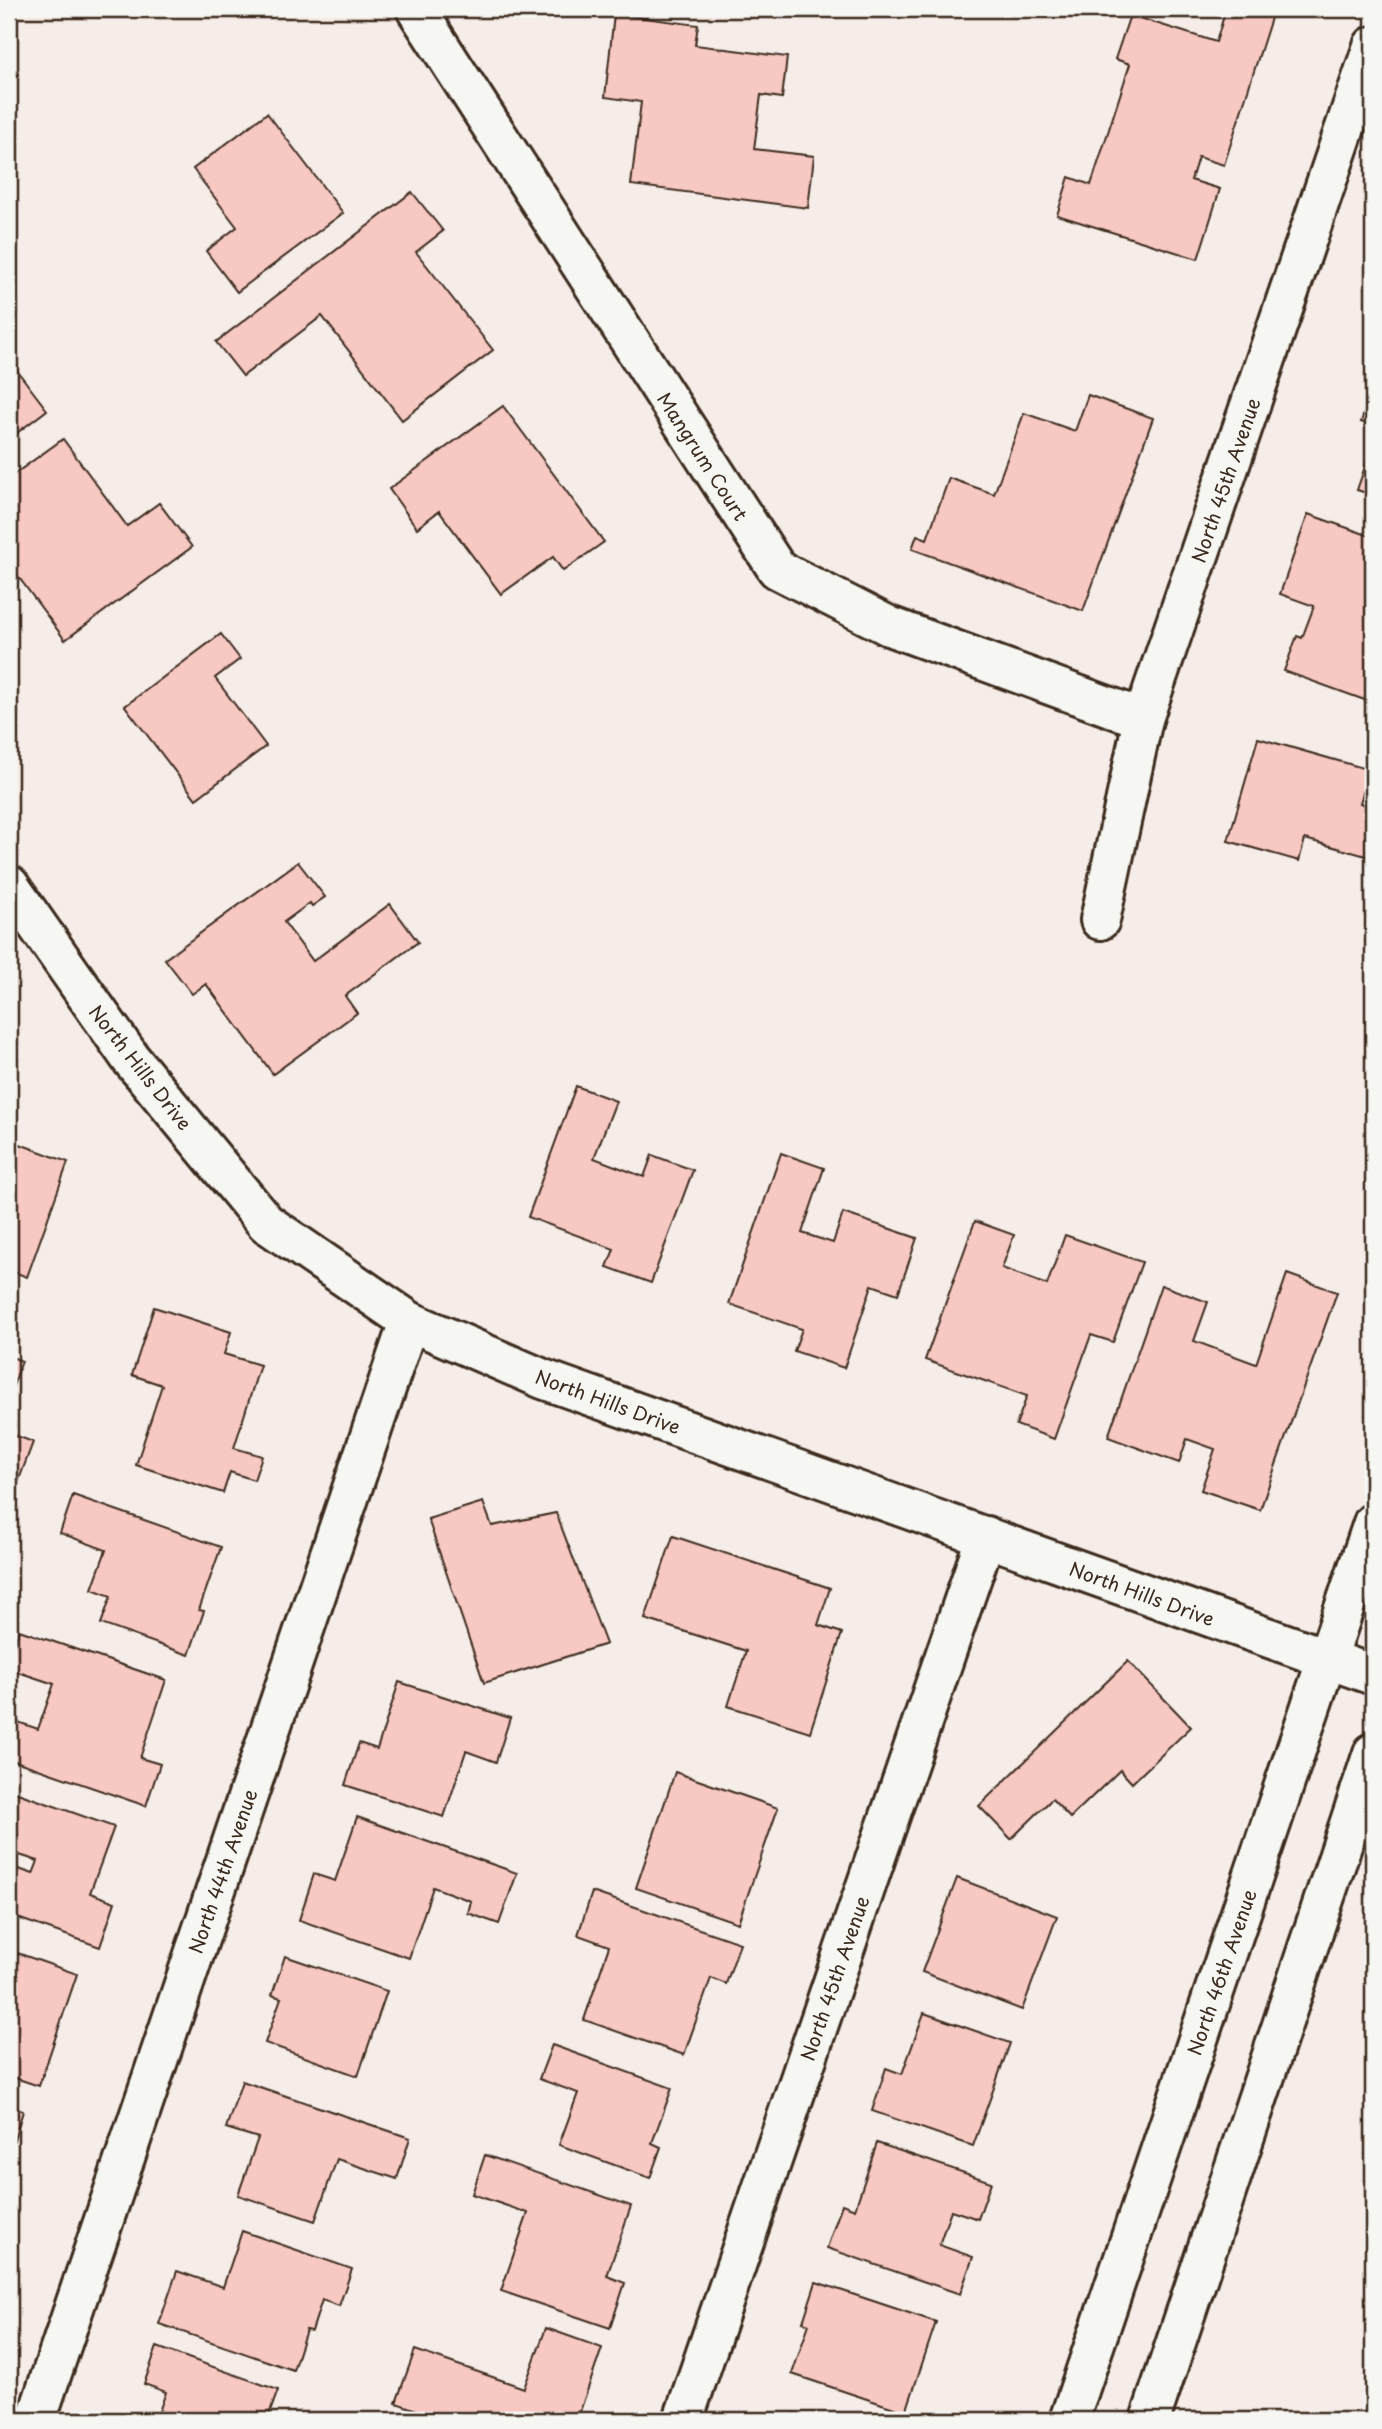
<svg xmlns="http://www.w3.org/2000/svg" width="1382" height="2429" viewBox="0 0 1382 2429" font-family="'Playpen Sans',sans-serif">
	<rect width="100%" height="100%" fill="#f6ede9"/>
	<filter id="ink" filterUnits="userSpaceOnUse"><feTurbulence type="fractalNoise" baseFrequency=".0143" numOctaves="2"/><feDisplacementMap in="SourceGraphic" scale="14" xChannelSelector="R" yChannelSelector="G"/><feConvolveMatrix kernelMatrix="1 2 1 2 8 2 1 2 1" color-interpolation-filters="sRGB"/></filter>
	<g filter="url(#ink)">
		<g fill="#f8c8c3" stroke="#3b2a1e" stroke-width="2">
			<polygon points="1226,9 1252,9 1272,15 1224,165 1198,157 1191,180 1220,189 1198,259 1057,215 1069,177 1091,185 1130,64 1115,59 1130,15 1216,42"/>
			<polygon points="614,14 698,25 695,45 787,57 782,98 761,95 754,149 814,156 808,208 631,185 641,102 605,97"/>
			<polygon points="267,113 343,213 237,292 206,251 237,227 193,169"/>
			<polygon points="412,192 443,231 416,252 493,350 402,420 322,316 243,376 216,342"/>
			<polygon points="9,360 47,410 9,439"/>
			<polygon points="1373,385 1373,426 1361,422"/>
			<polygon points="1088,395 1153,418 1083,611 912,549 917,535 927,539 949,478 994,494 1024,413 1075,431"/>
			<polygon points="503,406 604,542 563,571 553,557 501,594 439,511 417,528 389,489"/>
			<polygon points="63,439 127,526 159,503 192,547 65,640 9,564 9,478"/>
			<polygon points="1373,443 1373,495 1357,490"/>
			<polygon points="1308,514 1373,537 1373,703 1284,671 1297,636 1302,638 1314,606 1280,594"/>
			<polygon points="221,634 240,659 215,678 266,746 196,799 125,706"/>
			<polygon points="1258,738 1370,770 1360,803 1373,807 1373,858 1305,839 1299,861 1228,841"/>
			<polygon points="298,862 325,897 312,906 310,903 284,922 313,961 390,904 418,942 345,996 357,1013 273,1074 206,984 192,994 165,959"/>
			<polygon points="576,1086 616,1101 594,1158 644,1177 652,1155 693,1170 651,1283 607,1267 614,1249 528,1217"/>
			<polygon points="9,1140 68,1162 27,1277 9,1270"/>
			<polygon points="781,1153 824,1168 802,1233 833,1243 843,1213 917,1238 898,1294 872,1285 844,1368 794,1351 802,1329 729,1304"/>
			<polygon points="975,1221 1014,1235 1002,1268 1047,1285 1065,1235 1142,1262 1113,1342 1091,1335 1054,1439 1016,1425 1027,1396 925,1360"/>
			<polygon points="1287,1274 1337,1292 1260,1510 1201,1490 1215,1449 1187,1439 1179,1463 1108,1437 1161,1285 1208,1302 1194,1341 1256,1364"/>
			<polygon points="154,1307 231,1332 224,1354 260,1365 234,1448 262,1456 254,1480 230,1472 223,1493 136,1465 162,1385 132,1375"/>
			<polygon points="9,1356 22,1361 9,1397"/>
			<polygon points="9,1433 33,1442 17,1485 9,1482"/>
			<polygon points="73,1495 221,1547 199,1610 204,1611 189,1655 101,1624 111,1596 92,1589 106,1550 60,1533"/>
			<polygon points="483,1502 492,1526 556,1513 606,1644 484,1683 428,1519"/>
			<polygon points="673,1536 830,1588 818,1625 842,1633 810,1732 728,1706 746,1651 645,1619"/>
			<polygon points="19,1630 166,1680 140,1758 160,1764 146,1806 9,1759 9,1719 38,1729 54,1684 9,1669 9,1661"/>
			<polygon points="1128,1661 1191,1727 1132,1783 1120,1770 1070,1818 1052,1799 1011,1839 979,1806"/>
			<polygon points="399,1682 510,1718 496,1762 466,1751 444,1817 345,1785 359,1743 377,1749"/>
			<polygon points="675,1772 778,1808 738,1923 636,1888"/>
			<polygon points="9,1790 114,1827 90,1893 115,1902 100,1947 9,1915 10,1866 33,1874 38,1861 13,1853 18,1835 9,1832"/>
			<polygon points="357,1817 517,1873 499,1924 468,1913 471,1901 433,1887 409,1958 299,1920 314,1874 335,1881"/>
			<polygon points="957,1878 1057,1916 1022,2010 922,1972"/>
			<polygon points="592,1892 740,1943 726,1984 711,1978 684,2055 584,2020 609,1946 578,1935"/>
			<polygon points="9,1950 77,1974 39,2086 9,2076 9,1980 12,1970 9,1968"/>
			<polygon points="285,1956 387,1991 358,2076 265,2043 281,1998 272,1995"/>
			<polygon points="924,2013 1010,2043 973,2146 872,2111 886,2068 902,2074"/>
			<polygon points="552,2045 672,2088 652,2143 661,2147 650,2178 559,2145 578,2093 539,2079"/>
			<polygon points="242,2081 410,2138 397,2179 337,2159 315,2221 238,2195 258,2138 226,2128"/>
			<polygon points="9,2106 23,2111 9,2156"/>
			<polygon points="877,2143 991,2182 978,2219 951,2210 939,2245 973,2257 960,2294 827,2248 842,2204 855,2209"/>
			<polygon points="485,2155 631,2206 607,2276 625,2283 610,2328 501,2291 528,2213 472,2194"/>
			<polygon points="242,2231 352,2269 339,2306 322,2300 312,2331 306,2330 293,2370 159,2324 177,2271 223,2287"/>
			<polygon points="816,2282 936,2322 906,2412 792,2374 809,2324 803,2322"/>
			<polygon points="546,2328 602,2348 577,2420 446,2420 396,2403 415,2350 524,2388"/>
			<polygon points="157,2347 278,2390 267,2420 156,2420 166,2392 144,2384"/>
			<polygon points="793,2413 814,2420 791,2420"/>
		</g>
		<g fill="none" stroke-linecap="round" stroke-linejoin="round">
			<g stroke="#3b2a1e" stroke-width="44">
				<g id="minor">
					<polyline points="416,9 777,569 889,626 1143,719"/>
					<polyline points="9,885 131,1059 266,1223 409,1321 543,1379 1373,1675"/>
					<polyline points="1100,920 1143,719 1373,46"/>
					<polyline points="36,2420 409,1321"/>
					<polyline points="683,2420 986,1536"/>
					<polyline points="1069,2420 1373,1523"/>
					<polyline points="1150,2420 1373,1753"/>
				</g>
			</g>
			<use href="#minor" stroke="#f6f6f2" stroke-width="38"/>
		</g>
	</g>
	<g text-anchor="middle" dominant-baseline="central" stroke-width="5" stroke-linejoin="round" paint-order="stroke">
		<g font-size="19" fill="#3b2a1e" stroke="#f6f6f2">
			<text transform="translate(703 456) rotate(57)">Mangrum Court</text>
			<text transform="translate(1225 480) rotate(-71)">North 45th Avenue</text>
			<text transform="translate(141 1067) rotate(52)">North Hills Drive</text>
			<text transform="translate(608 1401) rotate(20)">North Hills Drive</text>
			<text transform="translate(1142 1593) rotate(20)">North Hills Drive</text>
			<text transform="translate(222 1871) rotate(-71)">North 44th Avenue</text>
			<text transform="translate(1221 1972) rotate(-71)">North 46th Avenue</text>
			<text transform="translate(834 1978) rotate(-71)">North 45th Avenue</text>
		</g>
	</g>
	<rect width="1382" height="2429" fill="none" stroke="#f6f6f2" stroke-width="35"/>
	<rect x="18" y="18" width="1347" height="2394" fill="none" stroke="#3b2a1e" stroke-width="2.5" filter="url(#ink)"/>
</svg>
